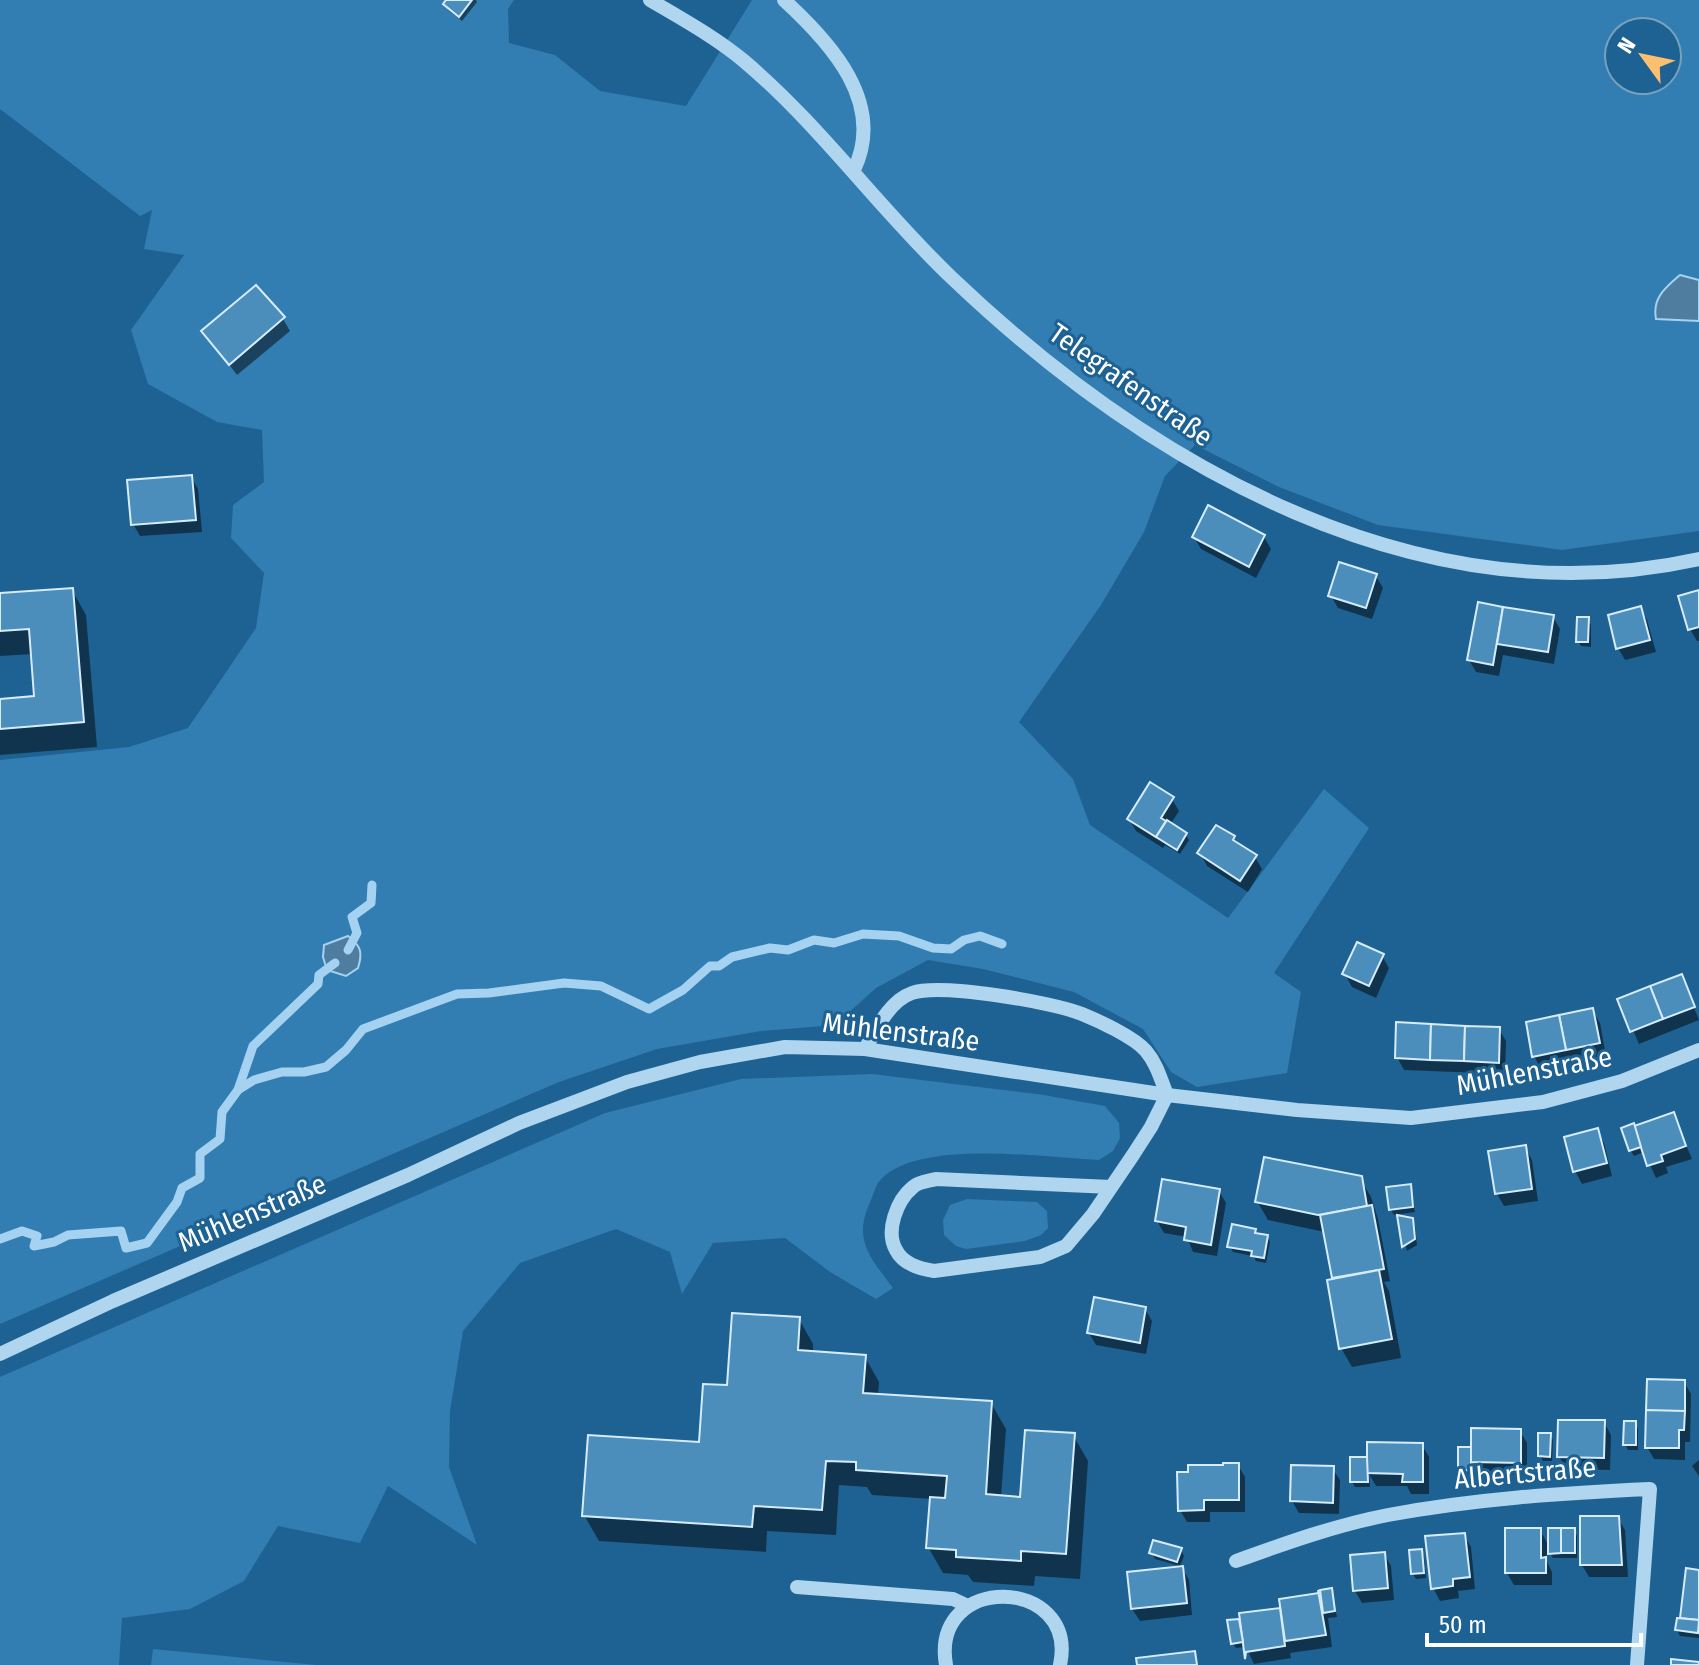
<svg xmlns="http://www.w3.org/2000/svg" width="1699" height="1665" viewBox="0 0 1699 1665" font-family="'Fira Sans Condensed',sans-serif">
	<rect width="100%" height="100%" fill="#1e6293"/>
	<g fill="#327db1" fill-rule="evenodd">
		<path d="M0,0H514L508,9L509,43L555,55L600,91L686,106L752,0H1699V531L1562,550L1378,525L1279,487L1195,445L1165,476L1144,532L1101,605L1019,722L1073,779L1090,825L1228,918L1324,789L1369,828L1274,973L1301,992L1287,1073L1197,1087L1171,1072L1143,1029L1074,992L983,969L928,960L876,988L835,1025L761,1031L657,1049L559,1082L0,1324V760L129,747L188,728L256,628L264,573L231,538L233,505L264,482L262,430L217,422L148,384L131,330L184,255L144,249L152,210L140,216L0,109ZM1619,32H1667V80H1619Z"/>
		<path d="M872,1074L1044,1095L1105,1106L1119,1123L1120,1138L1113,1151L1099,1160C1048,1158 912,1137 878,1183C875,1188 873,1195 871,1200C852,1240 870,1257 893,1288L876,1299L830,1272L785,1238L713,1243L682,1294L670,1252L616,1229L520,1263L463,1331L450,1411L449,1467L477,1545L388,1486L360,1543L278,1526L244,1581L190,1609L122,1618L119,1665H0V1377L605,1113L741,1079Z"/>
		<polygon points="967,1199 1037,1202 1047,1211 1048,1228 1041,1235 1025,1241 966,1249 956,1246 944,1235 943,1220 950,1205"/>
		<polygon points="153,1649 316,1665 151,1665"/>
	</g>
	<g fill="#4e7d9f" stroke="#a4d2f0" stroke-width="2">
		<path d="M1680,275L1699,280V321L1656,319C1652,298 1665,288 1680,275Z"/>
		<path d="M348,936C361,946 363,952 358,968L346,976L327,970L323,957L324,945Z"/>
	</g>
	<g fill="#0007">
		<polygon points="449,0 476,0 477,2 462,21 448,10 445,4"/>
		<polygon points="283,319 290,331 237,375 204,331"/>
		<polygon points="191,477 198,489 202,532 140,536 133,524"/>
		<polygon points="1194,537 1264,537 1271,549 1256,578 1201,549"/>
		<polygon points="1376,576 1383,588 1372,619 1338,608 1331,596"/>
		<polygon points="72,590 86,615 97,747 0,755 0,701 36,698 33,654 0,656 0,595"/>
		<polygon points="1699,592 1699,641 1697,641 1690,629"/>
		<polygon points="1479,605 1553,617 1560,629 1554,664 1503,655 1499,676 1476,672 1469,660"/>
		<polygon points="1640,608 1647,620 1656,652 1625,660 1618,648"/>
		<polygon points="1588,619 1591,625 1591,647 1581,646 1578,641"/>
		<polygon points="1172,799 1179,811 1170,825 1186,835 1189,840 1180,854 1165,845 1163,848 1136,831 1129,819"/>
		<polygon points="1234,838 1238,846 1255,857 1262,869 1248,892 1207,866 1200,853"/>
		<polygon points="1382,956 1389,968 1376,998 1352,987 1345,974"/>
		<polygon points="1681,976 1699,1020 1639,1044 1620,1000"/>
		<polygon points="1592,1010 1600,1023 1606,1056 1541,1069 1534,1056"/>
		<polygon points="1499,1029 1506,1041 1505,1074 1404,1070 1397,1057"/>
		<polygon points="1673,1114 1692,1159 1666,1167 1668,1173 1656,1178 1644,1152 1634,1156 1630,1150 1633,1128"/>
		<polygon points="1597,1131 1604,1143 1612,1176 1582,1184 1575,1171"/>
		<polygon points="1525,1147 1532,1160 1538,1201 1504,1206 1497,1194"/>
		<polygon points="1360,1178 1371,1197 1378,1219 1390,1281 1384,1282 1389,1291 1401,1358 1352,1367 1341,1348 1335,1280 1325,1232 1268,1220 1257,1201"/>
		<polygon points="1410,1186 1415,1212 1394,1215 1391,1210"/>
		<polygon points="1219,1191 1226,1203 1217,1256 1193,1252 1187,1237 1164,1233 1157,1221"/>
		<polygon points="1399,1218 1412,1220 1415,1226 1417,1245 1407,1251"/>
		<polygon points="1254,1230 1257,1235 1267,1237 1270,1242 1266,1263 1256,1261 1253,1256 1233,1252 1230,1247"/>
		<polygon points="1145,1309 1152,1321 1146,1354 1096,1345 1089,1333"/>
		<polygon points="799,1319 813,1344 813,1353 865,1357 879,1382 878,1396 991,1403 1006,1429 1001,1497 1022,1499 1073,1435 1088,1461 1080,1579 1035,1576 1034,1586 973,1582 968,1575 943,1573 928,1547 932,1499 872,1495 867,1487 839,1485 836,1535 767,1531 766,1552 599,1541 584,1515 701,1445 729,1388"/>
		<polygon points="1684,1382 1691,1394 1690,1442 1685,1442 1685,1460 1654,1459 1647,1447"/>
		<polygon points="1604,1422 1611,1435 1610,1470 1566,1469 1559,1456"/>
		<polygon points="1635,1423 1638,1429 1638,1450 1628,1450 1625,1444"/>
		<polygon points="1520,1431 1527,1443 1527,1475 1480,1474 1473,1462 1473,1475 1463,1476 1460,1470 1473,1449"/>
		<polygon points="1550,1435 1553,1440 1552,1461 1543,1461 1540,1456"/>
		<polygon points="1422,1445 1429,1457 1429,1494 1411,1494 1407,1486 1376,1486 1369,1474 1370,1487 1355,1487 1352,1482 1369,1464"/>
		<polygon points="1699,1460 1699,1476 1692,1466"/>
		<polygon points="1238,1465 1245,1477 1245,1512 1210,1512 1210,1522 1187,1522 1180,1510"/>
		<polygon points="1332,1468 1340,1480 1339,1514 1299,1513 1292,1501"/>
		<polygon points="1618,1518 1625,1530 1628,1577 1589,1577 1582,1565"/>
		<polygon points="1540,1530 1550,1548 1574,1530 1577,1536 1577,1558 1553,1558 1547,1547 1547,1562 1552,1572 1552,1585 1514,1585 1507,1573"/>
		<polygon points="1464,1535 1471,1547 1475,1589 1458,1591 1459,1598 1440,1601 1433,1588"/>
		<polygon points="1181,1550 1184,1556 1180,1566 1155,1559 1152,1553"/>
		<polygon points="1421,1551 1424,1556 1426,1578 1416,1579 1413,1574"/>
		<polygon points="1384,1554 1391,1566 1394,1600 1362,1603 1355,1591"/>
		<polygon points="1182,1568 1189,1580 1192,1615 1140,1621 1132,1609"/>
		<polygon points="1687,1570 1699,1572 1699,1638 1680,1636 1677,1630 1682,1620"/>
		<polygon points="1331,1590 1337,1617 1328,1618 1332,1647 1290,1653 1291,1658 1254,1664 1246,1647 1236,1648 1232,1643 1238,1621 1243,1629 1241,1615 1282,1609 1319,1595 1323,1603"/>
	</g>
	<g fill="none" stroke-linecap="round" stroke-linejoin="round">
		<g stroke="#a4d2f0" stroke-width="9">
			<polyline points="348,950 357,933 352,917 371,903 372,885"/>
			<polyline points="238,1090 253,1046 318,984 319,975 335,963"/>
			<polyline points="0,1239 22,1231 37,1236 34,1246 54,1242 68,1235 121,1231 126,1248 147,1243 177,1202 182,1188 200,1178 200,1154 220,1139 222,1112 238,1090 254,1080 282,1072 304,1072 326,1067 346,1050 363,1029 457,994 489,993 564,983 601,986 649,1009 683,990 710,966 719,966 732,957 770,948 788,950 814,940 834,943 863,934 899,936 933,948 951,949 964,940 980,936 1002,944"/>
		</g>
	</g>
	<g fill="#4b8dbb" stroke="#d6ecfa" stroke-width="2">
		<polygon points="446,0 472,0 459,17 443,4"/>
		<polygon points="256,285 285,317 229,365 201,331"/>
		<polygon points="192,475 196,520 131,525 127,480"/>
		<polygon points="1208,505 1265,535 1249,567 1192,537"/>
		<polygon points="1339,562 1377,574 1366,608 1328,596"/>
		<polygon points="73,588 84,722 0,729 0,699 34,696 29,629 0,631 0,593"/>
		<polygon points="1699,590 1699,627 1688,630 1678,596"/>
		<polygon points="1478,602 1503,607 1493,665 1467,660"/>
		<polygon points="1641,606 1650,640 1616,649 1608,615"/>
		<polygon points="1503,607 1554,615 1548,652 1497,644"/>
		<polygon points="1577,617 1589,617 1588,642 1576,642"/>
		<polygon points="1150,782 1174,797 1161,818 1166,821 1156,837 1127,819"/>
		<polygon points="1167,820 1187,833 1177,850 1156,837"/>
		<polygon points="1216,825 1235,836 1233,840 1257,855 1240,881 1197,853"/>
		<polygon points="1357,942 1384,954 1369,986 1342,974"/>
		<polygon points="1682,974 1695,1007 1663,1019 1650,986"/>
		<polygon points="1650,986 1663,1019 1630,1032 1617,999"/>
		<polygon points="1593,1008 1600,1043 1566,1050 1559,1015"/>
		<polygon points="1559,1015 1566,1050 1532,1057 1526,1022"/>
		<polygon points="1396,1022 1431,1024 1430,1060 1395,1058"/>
		<polygon points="1431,1024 1465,1026 1464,1061 1430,1060"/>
		<polygon points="1465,1026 1500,1027 1499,1063 1464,1061"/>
		<polygon points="1674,1112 1686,1146 1661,1155 1663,1161 1647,1166 1634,1126"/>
		<polygon points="1634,1123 1641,1147 1629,1151 1621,1128"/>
		<polygon points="1598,1128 1607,1163 1573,1172 1564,1137"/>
		<polygon points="1526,1145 1532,1189 1495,1194 1488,1151"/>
		<polygon points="1264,1157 1362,1176 1367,1206 1318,1215 1255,1202"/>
		<polygon points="1162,1179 1220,1189 1211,1245 1184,1240 1186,1227 1155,1221"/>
		<polygon points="1411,1184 1413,1207 1389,1210 1386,1187"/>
		<polygon points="1372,1205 1384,1269 1332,1278 1320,1215"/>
		<polygon points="1397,1215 1413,1218 1415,1239 1402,1247"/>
		<polygon points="1232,1224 1256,1229 1255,1233 1268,1235 1264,1258 1251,1256 1252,1251 1227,1247"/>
		<polygon points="1379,1270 1392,1339 1339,1349 1327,1280"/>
		<polygon points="1094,1297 1146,1307 1140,1343 1087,1333"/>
		<polygon points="732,1313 800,1317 798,1350 866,1355 863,1393 992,1401 986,1494 1020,1497 1025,1430 1075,1433 1066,1554 1021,1551 1021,1561 956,1557 956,1550 926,1548 930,1497 945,1498 947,1476 856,1470 856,1462 826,1461 822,1510 754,1506 752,1527 582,1516 588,1435 699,1442 703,1384 727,1385"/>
		<polygon points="1647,1379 1685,1380 1685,1411 1646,1411"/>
		<polygon points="1646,1410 1685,1411 1684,1430 1679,1430 1679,1448 1645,1448"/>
		<polygon points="1558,1420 1605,1420 1604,1458 1557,1457"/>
		<polygon points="1624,1421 1636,1421 1636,1445 1623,1445"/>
		<polygon points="1471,1428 1521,1429 1521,1463 1472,1462 1471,1470"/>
		<polygon points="1538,1433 1551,1433 1550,1457 1538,1456"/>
		<polygon points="1367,1442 1423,1443 1423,1482 1402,1482 1403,1474 1367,1473"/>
		<polygon points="1458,1447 1471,1447 1471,1470 1458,1471"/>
		<polygon points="1350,1457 1367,1457 1368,1482 1350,1482"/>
		<polygon points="1223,1463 1239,1463 1239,1500 1204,1500 1204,1510 1178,1511 1177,1472 1188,1472 1188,1465 1223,1465"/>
		<polygon points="1291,1465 1334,1466 1333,1503 1290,1501"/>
		<polygon points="1580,1516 1619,1516 1622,1565 1580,1565"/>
		<polygon points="1505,1528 1541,1528 1541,1558 1546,1557 1546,1573 1505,1573"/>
		<polygon points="1548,1528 1561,1528 1561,1553 1548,1554"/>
		<rect x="1561" y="1528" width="14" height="25"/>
		<polygon points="1465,1533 1470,1577 1453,1579 1453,1586 1431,1589 1425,1536"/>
		<polygon points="1153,1540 1182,1548 1177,1562 1149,1553"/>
		<polygon points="1422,1549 1424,1573 1411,1574 1409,1550"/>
		<polygon points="1385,1552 1388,1588 1353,1591 1350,1555"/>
		<polygon points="1183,1566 1187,1603 1131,1609 1127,1572"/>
		<polygon points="1686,1568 1699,1570 1699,1620 1680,1618"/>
		<polygon points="1332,1588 1335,1611 1323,1613 1320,1590"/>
		<polygon points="1318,1590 1326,1635 1285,1641 1279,1599 1319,1593"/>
		<polygon points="1280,1608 1285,1646 1246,1652 1245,1659 1239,1613"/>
		<polygon points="1677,1618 1699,1620 1698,1633 1675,1630"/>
		<polygon points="1239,1619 1243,1642 1231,1644 1227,1620"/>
		<polygon points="1195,1651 1197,1665 1137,1665 1136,1658"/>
		<polygon points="1671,1659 1699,1662 1699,1665 1671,1665"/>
	</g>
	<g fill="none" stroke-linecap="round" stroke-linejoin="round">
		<g stroke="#b0d5ee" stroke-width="14">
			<path d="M650,0C682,19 715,37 744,61C821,126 879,209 952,278C1149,466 1419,621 1699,559"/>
			<path d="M784,0C831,43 886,103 854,170"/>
			<path d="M865,1049C876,1030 889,1001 912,993C941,983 1052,1002 1082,1014C1099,1021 1134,1037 1146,1051C1157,1064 1161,1080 1167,1095L1151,1127L1133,1155L1093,1214L1066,1246L1040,1257L934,1271C920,1269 903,1264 896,1250C885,1231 897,1200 913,1187C918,1182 929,1181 936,1179L1111,1187"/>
			<polyline points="0,1354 113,1301 408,1175 519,1123 627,1082 700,1062 785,1047 865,1049 1167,1095 1297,1110 1411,1118 1543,1102 1622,1081 1699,1050"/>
			<path d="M1236,1561C1286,1543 1336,1525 1388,1515C1474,1499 1562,1493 1650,1489L1637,1665"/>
			<polyline points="797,1587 953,1599 968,1606"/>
			<path d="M946,1665C930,1572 1079,1576 1060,1665"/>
		</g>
	</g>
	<g text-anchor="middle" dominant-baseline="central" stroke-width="6" stroke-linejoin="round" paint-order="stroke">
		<g font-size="28" fill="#fff" stroke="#1e6293">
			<text transform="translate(1131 385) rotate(35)">Telegrafenstraße</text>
			<text transform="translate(901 1032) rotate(7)">Mühlenstraße</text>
			<text transform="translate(1534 1071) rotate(-11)">Mühlenstraße</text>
			<text transform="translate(252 1213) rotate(-23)">Mühlenstraße</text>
			<text transform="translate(1525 1473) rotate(-5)">Albertstraße</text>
		</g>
	</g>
	<g transform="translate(1643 56) rotate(303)"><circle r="38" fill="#1e6293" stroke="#78a1be" stroke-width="2"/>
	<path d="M0-6L14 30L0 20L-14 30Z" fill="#fcbf70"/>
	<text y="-12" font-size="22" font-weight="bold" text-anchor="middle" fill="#ffffff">N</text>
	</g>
	<path d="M1427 1633v12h214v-12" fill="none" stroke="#ffffff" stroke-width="4"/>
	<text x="1439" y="1633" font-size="24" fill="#ffffff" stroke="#1e6293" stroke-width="6" paint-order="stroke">50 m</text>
</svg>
